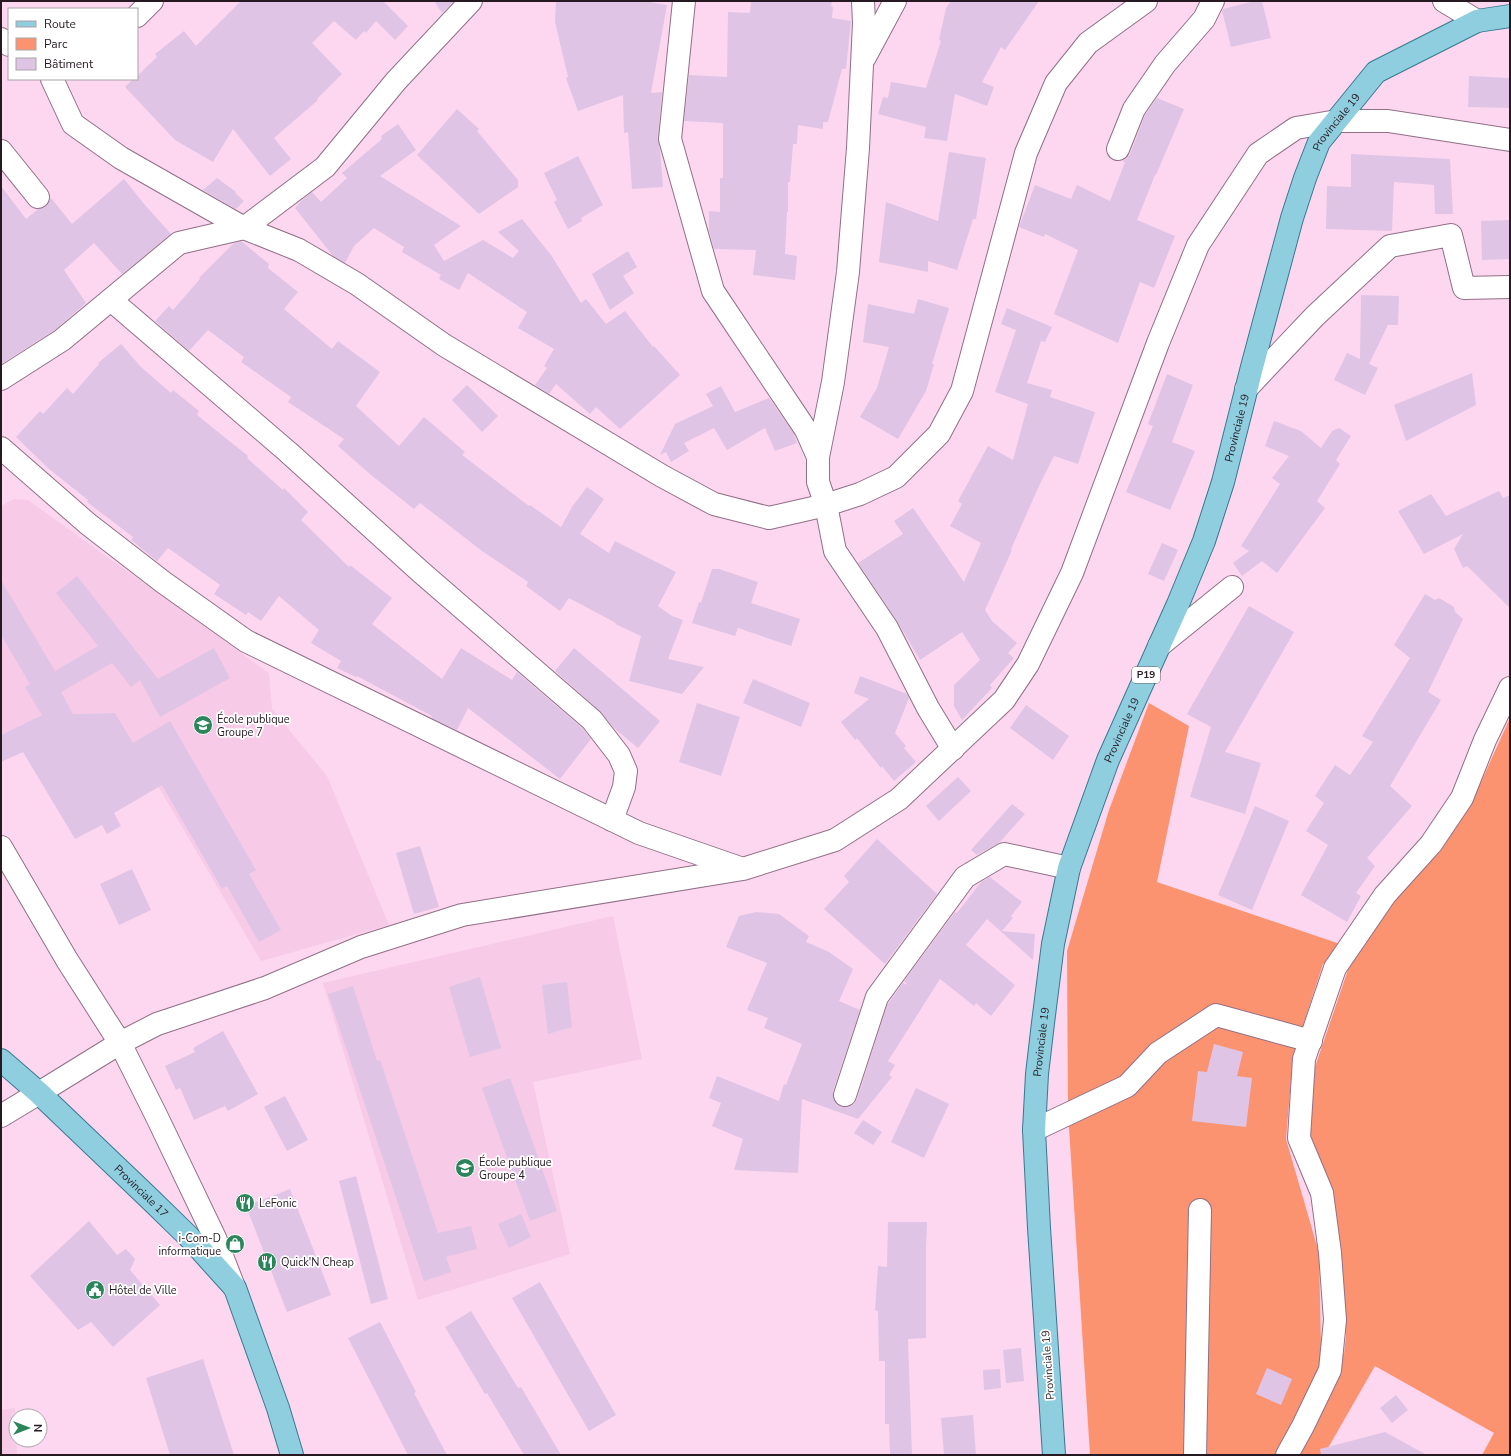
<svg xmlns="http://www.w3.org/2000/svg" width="1511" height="1456" viewBox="0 0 1511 1456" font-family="'Nunito Sans',sans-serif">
	<rect width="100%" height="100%" fill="#fdd7f0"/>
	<g fill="#f7cae7">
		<polygon points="14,499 28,500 269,673 272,709 327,776 389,925 261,961 115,713 67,714 60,706 1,735 1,506"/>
		<polygon points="613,916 642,1059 533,1082 570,1254 418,1300 323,983"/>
		<polygon points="15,1408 17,1455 1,1455 1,1410"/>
	</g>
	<path fill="#fc9370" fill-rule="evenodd" d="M1149,703L1189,726L1157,882L1355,949L1389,899L1439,853L1471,804L1510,718V1455H1482L1494,1433L1375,1366L1324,1455H1090L1068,1112L1067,951L1109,810ZM1355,949L1315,1067L1310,1143L1332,1194L1346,1336L1344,1354L1321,1346L1319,1253L1286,1139L1293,1056L1323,964Z"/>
	<g fill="#dfc4e5">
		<polygon points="241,1 383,1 408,26 395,40 376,21 366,33 364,31 356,40 334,21 312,43 342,74 317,99 318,100 274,138 291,159 270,176 233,129 213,162 175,140 125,87 133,79 137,79 137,76 157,57 155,54 184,31 196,46"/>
		<polygon points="434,1 454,1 442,13"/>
		<polygon points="556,1 643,1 667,5 651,93 662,92 658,138 660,150 663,187 632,189 628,132 624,133 623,95 578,111 566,78 568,77 555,22"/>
		<polygon points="751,1 832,1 831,6 833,7 832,18 851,21 846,69 842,69 828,122 823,122 823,129 798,125 797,144 793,144 790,182 788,182 788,212 787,212 785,254 797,256 795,280 753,275 756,250 714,249 709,230 709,211 720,212 720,178 723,178 723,123 684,121 689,75 727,77 728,12 750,13"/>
		<polygon points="951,1 1039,1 1005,50 1001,47 982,82 994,87 987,106 955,94 947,141 924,138 926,127 878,114 883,97 888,98 891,82 926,88 941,41 939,40 946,8"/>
		<polygon points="1255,1 1262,1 1271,38 1231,47 1222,11 1223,9"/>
		<polygon points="1469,76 1510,78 1510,108 1468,107"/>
		<polygon points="1157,98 1184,109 1156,175 1155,175 1137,220 1175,236 1154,288 1140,282 1118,343 1054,314 1078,250 1045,234 1044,237 1019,227 1035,185 1071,199 1077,185 1110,201 1125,162 1122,161 1126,159 1130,154 1145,115"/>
		<polygon points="457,109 479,129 477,131 518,180 518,187 479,214 417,155"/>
		<polygon points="398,124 416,150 380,176 461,226 434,245 444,261 483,240 513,258 519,251 498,232 522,219 551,255 581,303 586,299 606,324 625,311 653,347 654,346 680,375 620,429 596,407 590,414 556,384 549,394 535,385 547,368 544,366 554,349 518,328 527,312 468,273 459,290 439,279 441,275 402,252 404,247 374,228 354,246 345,263 333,256 295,208 301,201 312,192 321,202 347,178 342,173 382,139 381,136"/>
		<polygon points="949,152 986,158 976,219 973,219 957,270 928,261 928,272 879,262 886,202 938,221"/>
		<polygon points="1351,154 1450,159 1453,214 1435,214 1434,185 1394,182 1392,231 1326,229 1327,186 1351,187"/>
		<polygon points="578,156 603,205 581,218 582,221 568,229 554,202 557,200 544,173"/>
		<polygon points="217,178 236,192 235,193 244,201 236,209 203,190"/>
		<polygon points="124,179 144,204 171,234 122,274 94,243 64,270 86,303 55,330 1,364 1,186 26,219 38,209 46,206 51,198 72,224"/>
		<polygon points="1510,220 1510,259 1482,260 1481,221"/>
		<polygon points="241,241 269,264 268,268 298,292 284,309 332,349 338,341 380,372 356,406 399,446 424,417 465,452 462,455 529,506 530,505 561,527 572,507 587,487 604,499 580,534 609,553 615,541 676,572 658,606 672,616 683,620 668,659 704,667 682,694 629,681 641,636 615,624 616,623 569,598 560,611 526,586 528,582 482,551 420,503 414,509 371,475 338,446 344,439 288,402 291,397 241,362 244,357 208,330 189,351 155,321 169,306 173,310 200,279 199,278 234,243"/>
		<polygon points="628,251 637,267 623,276 634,293 610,310 592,274"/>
		<polygon points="1361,295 1399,296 1398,325 1388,325 1369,364 1378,368 1365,395 1334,380 1347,353 1360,359"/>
		<polygon points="918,299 949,308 932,364 934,364 926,391 898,439 860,417 877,388 889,347 863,342 868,304 914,314"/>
		<polygon points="1007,308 1052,327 1045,342 1041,341 1027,383 1052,390 1050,397 1095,412 1078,464 1054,456 1039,486 1011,549 1012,550 985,610 992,621 1017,643 1008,653 1014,658 990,685 992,688 962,720 954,706 954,685 980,660 962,632 920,660 897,621 858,563 903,534 894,521 913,508 964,582 981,543 950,526 962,504 958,501 988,446 1013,460 1028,404 995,392 1016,330 1001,324"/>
		<polygon points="121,344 141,367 171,393 173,390 199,411 197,415 248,456 247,458 283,490 284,488 308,512 301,520 349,567 350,565 392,598 372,624 442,679 461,648 512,680 517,672 583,729 591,739 560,779 468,708 457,730 431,718 432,716 357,676 356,677 337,668 341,661 311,643 319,630 279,596 261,621 248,612 246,615 214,594 220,585 168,548 157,561 131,540 133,537 87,502 88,500 49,469 16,437 40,411 43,414 67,388 73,394 99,364 98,363"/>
		<polygon points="1472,373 1476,405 1406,441 1394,405"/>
		<polygon points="1167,374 1193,385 1172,442 1195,451 1170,510 1126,492 1153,426 1148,424"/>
		<polygon points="467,385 498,416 482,432 452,400"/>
		<polygon points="721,386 735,412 769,398 794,434 797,443 775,451 765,428 727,450 714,428 684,443 689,451 671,462 666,452 660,455 675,424 713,406 706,394"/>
		<polygon points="1274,421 1301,431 1321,448 1332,431 1339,428 1351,436 1336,460 1340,464 1317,501 1325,508 1277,573 1262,561 1242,576 1233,563 1249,551 1241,546 1280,484 1272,478 1289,456 1265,446"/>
		<polygon points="1499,491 1503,498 1510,495 1510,608 1467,566 1463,568 1454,549 1463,534 1424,554 1398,511 1431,494 1446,516"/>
		<polygon points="1162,543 1178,550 1164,581 1148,574"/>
		<polygon points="712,569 719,569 758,582 751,603 800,619 791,646 738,628 735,636 692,623 699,602 701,603"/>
		<polygon points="77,576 158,679 214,648 230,678 160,717 140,680 131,687 112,663 61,692 73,714 115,713 133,743 170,721 256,870 249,874 281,930 259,942 227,886 222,889 162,785 114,813 121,826 107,834 102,825 75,839 23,752 1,762 1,735 42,715 25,687 30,684 1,635 1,580 55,671 98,646 56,593"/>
		<polygon points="1425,594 1435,600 1439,598 1454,607 1455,612 1463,619 1428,692 1441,700 1390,786 1412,806 1367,858 1375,866 1356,893 1361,896 1347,922 1301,895 1328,845 1306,831 1324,803 1315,796 1335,765 1350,775 1373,742 1362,736 1410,658 1394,645"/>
		<polygon points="1249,606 1294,632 1225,752 1261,763 1245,814 1190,797 1211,727 1187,714"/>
		<polygon points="574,648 660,721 638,748 614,728 600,711 555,671"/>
		<polygon points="860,676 907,694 909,698 895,733 906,746 904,748 916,762 894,781 882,766 881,768 857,738 855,740 841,722 869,699 854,693"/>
		<polygon points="753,679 810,703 801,727 743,703"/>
		<polygon points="697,703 740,717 721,776 679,762"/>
		<polygon points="1026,705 1069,736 1053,760 1010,728"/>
		<polygon points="958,777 971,791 939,821 926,806"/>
		<polygon points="1012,804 1025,814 999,843 977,855 971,850"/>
		<polygon points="1255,806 1289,821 1252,910 1218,895"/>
		<polygon points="877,839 937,894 885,964 824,909 849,882 844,876"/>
		<polygon points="420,846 439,907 414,914 396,853"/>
		<polygon points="132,869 151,910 119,925 100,884"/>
		<polygon points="990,877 1022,902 1011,916 1013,918 1002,931 1035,934 1033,960 987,919 966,945 1015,985 991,1016 976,1003 974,1006 940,979 888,1061 895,1065 889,1075 892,1077 858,1119 802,1099 798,1173 734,1170 743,1139 712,1126 721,1103 709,1098 717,1076 779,1101 784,1084 786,1085 802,1044 764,1028 768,1018 747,1010 767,963 726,947 739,916 756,912 779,914 809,936 806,942 829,952 853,969 839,1001 860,1010 833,1091 833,1097 836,1104 842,1107 847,1107 853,1105 857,1099 887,1005 903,983 908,985 904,981 955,912 957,913 981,882"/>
		<polygon points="480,977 501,1048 470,1057 449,987"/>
		<polygon points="567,982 572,1027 548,1034 542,985"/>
		<polygon points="353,986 377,1061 380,1060 438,1233 471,1226 477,1249 446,1257 451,1272 424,1281 328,994"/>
		<polygon points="223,1031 258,1094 228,1111 225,1106 194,1120 180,1088 176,1090 165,1066 195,1052 193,1048"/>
		<polygon points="1214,1044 1243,1052 1237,1076 1252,1078 1246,1127 1192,1121 1198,1071 1207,1072"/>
		<polygon points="510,1078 557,1211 530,1221 482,1088"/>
		<polygon points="916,1088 949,1104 924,1158 891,1142"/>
		<polygon points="285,1096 308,1140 287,1151 264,1107"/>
		<polygon points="863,1120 882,1132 873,1145 854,1133"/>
		<polygon points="356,1176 388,1299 371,1304 339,1181"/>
		<polygon points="290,1189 331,1295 287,1312 246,1206"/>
		<polygon points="521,1214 531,1237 509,1248 498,1224"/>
		<polygon points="89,1221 117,1255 126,1249 135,1259 130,1270 160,1305 113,1347 91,1322 78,1330 30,1276"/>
		<polygon points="888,1222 927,1222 926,1249 926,1338 908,1339 912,1455 890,1455 889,1424 885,1424 885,1361 879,1361 878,1311 875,1310 878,1266 887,1267"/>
		<polygon points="540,1282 616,1415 589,1431 512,1298"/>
		<polygon points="471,1311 518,1388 521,1387 561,1455 524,1455 487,1393 485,1394 445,1327"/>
		<polygon points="380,1322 416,1392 414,1393 447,1455 408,1455 348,1338"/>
		<polygon points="1021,1348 1024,1381 1006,1383 1003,1350"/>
		<polygon points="203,1359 234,1455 170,1455 146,1378"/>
		<polygon points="1267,1368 1292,1379 1281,1405 1256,1394"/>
		<polygon points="1000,1369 1001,1388 984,1390 983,1370"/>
		<polygon points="1396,1395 1408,1410 1392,1423 1380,1408"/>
		<polygon points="973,1415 976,1455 944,1455 941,1418"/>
		<polygon points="1385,1432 1427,1455 1321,1455 1320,1449"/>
	</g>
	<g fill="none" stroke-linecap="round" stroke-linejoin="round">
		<g stroke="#916f86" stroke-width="24">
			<g id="street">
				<polyline points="684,1 670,139 713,291 806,430 818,457"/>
				<polyline points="863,1 864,23 858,148 848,272 833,382 818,457 818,482 826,505 835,551 887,628 928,708 953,749"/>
				<polyline points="1444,1 1477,21"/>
				<polyline points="137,16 152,1"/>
				<polyline points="1,39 9,45"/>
				<polyline points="865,57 895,1"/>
				<polyline points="52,79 73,124 121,158 244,228 299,250 357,284 444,345 662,476 714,504 769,518 826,505 860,494 896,477 939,434 962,391 1026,153 1056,83 1088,43 1146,1"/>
				<polyline points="1337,121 1388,121 1510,140"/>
				<polyline points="1118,149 1134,109 1165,64 1204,19 1213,1"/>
				<polyline points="1,151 38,197"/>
				<polyline points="111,300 288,452 422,573 592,720 619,755 626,771 624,787 612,820"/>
				<polyline points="1,379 62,340 179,243 244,228 325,167 396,81 471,1"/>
				<polyline points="1246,389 1315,316 1390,246 1451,235 1464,288 1510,287"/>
				<polyline points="1159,646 1232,587"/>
				<polyline points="845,1095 877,997 965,877 1004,854 1069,868"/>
				<polyline points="1,1116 39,1093"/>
				<polyline points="1034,1130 1127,1086 1158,1053 1216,1015 1311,1041"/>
				<polyline points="1195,1455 1200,1210"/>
				<polyline points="1287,1455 1303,1426 1330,1370 1335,1320 1330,1253 1322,1193 1299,1138 1304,1059 1335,968 1385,895 1431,844 1462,798 1485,740 1510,688"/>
			</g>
		</g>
		<g stroke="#916f86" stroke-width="24">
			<g id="secondary">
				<polyline points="1,448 88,524 163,582 246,641 639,833 740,868"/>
				<polyline points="1,847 67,960 120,1043 156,1115 215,1238 234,1287"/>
				<polyline points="39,1093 120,1043 157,1024 265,988 361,947 462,915 743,869 835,840 899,799 1004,700 1028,664 1072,573 1158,343 1198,245 1258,154 1296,128 1337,121"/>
			</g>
		</g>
		<g stroke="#39798f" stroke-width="24">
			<g id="primary">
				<path id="s1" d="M1,1060L39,1093L150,1199L189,1237L235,1288L278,1408L292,1455"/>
				<path id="s2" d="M1054,1455L1039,1228L1034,1130L1037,1074L1043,1023L1053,944L1069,868L1108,760L1178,604L1204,541L1223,482L1252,367L1292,218L1305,178L1319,142L1376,72L1477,21L1510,16"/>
			</g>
		</g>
		<use href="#street" stroke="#fff" stroke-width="22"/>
		<use href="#secondary" stroke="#fff" stroke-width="22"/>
		<use href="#primary" stroke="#8ecedf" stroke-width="22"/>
	</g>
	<defs>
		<g id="school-disc" transform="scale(1)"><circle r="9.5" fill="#2a855b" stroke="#fff"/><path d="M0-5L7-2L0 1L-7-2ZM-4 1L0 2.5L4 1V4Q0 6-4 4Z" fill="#fff"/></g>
		<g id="restaurant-disc" transform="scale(1)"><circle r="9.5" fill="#2a855b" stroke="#fff"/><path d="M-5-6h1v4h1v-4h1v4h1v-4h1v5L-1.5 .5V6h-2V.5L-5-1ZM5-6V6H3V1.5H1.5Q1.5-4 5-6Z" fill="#fff"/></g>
		<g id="shop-disc" transform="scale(1)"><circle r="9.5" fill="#2a855b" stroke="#fff"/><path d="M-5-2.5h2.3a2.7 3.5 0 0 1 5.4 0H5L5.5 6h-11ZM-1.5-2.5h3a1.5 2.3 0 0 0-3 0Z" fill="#fff"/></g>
		<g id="civic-disc" transform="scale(1)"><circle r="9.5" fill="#2a855b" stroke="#fff"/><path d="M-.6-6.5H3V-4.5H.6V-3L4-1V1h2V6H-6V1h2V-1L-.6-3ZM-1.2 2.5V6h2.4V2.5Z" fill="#fff"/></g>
	</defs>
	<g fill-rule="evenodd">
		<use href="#school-disc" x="203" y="725"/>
		<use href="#school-disc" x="465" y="1168"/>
		<use href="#restaurant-disc" x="245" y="1203"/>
		<use href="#shop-disc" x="235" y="1244"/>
		<use href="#restaurant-disc" x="267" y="1262"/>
		<use href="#civic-disc" x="95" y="1290"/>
	</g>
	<g text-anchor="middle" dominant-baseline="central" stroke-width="3.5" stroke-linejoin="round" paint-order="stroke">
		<rect fill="#fff" stroke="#685e64" stroke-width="1" x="1132" y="667" width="28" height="16" rx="3"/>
		<g font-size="10" font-weight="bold" fill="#271922">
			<text x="1146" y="675">P19</text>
		</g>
		<g font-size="11" fill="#271922" stroke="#fff">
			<text stroke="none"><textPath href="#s2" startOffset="1386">Provinciale 19</textPath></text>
			<text stroke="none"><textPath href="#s2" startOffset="1062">Provinciale 19</textPath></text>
			<text stroke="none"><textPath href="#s2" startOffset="738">Provinciale 19</textPath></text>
			<text stroke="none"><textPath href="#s2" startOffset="414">Provinciale 19</textPath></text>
			<text stroke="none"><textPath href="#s1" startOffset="192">Provinciale 17</textPath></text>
			<text transform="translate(1048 1365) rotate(-94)">Provinciale 19</text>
		</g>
		<g font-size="11" fill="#271922" stroke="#fff" text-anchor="start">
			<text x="217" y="719">École publique<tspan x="217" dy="13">Groupe 7</tspan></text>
			<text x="479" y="1162">École publique<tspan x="479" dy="13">Groupe 4</tspan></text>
			<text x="259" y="1203">LeFonic</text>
			<text x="221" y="1238" text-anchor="end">i-Com-D<tspan x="221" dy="13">informatique</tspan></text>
			<text x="281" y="1262">Quick'N Cheap</text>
			<text x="109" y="1290">Hôtel de Ville</text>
		</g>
	</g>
	<rect width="1511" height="1456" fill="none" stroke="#271922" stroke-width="4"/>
	<rect x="8" y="8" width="130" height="72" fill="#ffffff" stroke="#a9a3a7"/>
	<rect x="16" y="21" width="20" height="6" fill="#8ecedf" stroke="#a9a3a7"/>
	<text x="44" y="28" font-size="12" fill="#271922">Route</text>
	<rect x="16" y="38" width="20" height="12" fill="#fc9370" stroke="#a9a3a7"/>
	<text x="44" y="48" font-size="12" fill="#271922">Parc</text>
	<rect x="16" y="58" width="20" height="12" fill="#dfc4e5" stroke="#a9a3a7"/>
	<text x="44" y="68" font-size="12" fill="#271922">Bâtiment</text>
	<g transform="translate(28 1428) rotate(90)"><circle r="19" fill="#ffffff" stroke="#a9a3a7"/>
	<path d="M0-3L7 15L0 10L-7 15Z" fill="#2a855b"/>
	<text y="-6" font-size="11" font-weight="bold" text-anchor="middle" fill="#271922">N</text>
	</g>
</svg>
